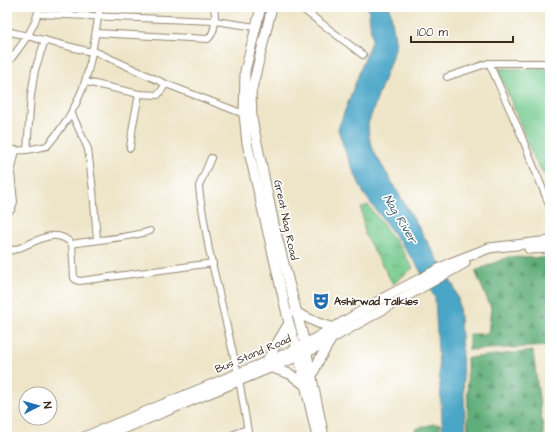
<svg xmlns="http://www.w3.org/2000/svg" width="557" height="444" viewBox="0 0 557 444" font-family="'Architects Daughter',sans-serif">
	<defs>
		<pattern id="forest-firs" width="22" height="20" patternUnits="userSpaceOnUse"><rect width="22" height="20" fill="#60ae79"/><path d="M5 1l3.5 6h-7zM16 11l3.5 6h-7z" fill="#508e63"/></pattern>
		<pattern id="park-crowns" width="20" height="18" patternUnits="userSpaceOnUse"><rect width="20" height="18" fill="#76ca8e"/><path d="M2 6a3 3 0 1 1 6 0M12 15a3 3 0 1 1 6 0" fill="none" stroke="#62a473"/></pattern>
	</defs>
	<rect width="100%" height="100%" fill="#fff"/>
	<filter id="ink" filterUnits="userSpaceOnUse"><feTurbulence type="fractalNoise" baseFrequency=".025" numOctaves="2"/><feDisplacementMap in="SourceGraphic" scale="8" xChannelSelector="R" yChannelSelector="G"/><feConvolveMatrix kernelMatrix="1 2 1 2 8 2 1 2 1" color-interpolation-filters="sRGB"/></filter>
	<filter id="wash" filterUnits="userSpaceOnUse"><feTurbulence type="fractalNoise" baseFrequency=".012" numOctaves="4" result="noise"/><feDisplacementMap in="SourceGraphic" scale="16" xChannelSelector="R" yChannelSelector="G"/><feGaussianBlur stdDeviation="0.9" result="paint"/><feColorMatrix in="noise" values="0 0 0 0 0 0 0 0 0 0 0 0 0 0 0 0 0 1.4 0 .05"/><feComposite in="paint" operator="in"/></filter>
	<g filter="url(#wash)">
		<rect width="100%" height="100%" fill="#eee5c8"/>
		<polygon fill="#76ca8e" stroke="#587a56" points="550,68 550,184 534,158 498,69"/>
		<g fill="url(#forest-firs)" stroke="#4e6c4c">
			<polygon points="508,257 548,258 550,346 469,350 469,334 488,334 491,308 475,271"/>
			<polygon points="533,351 544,437 468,437 467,358"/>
			<polygon points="433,424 440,424 440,430 435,432 435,437 412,437 415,435 415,429"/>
		</g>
		<polygon fill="url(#park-crowns)" stroke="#587a56" points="368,205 402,250 413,268 393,284 365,235 361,208"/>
		<polygon fill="#48a6c7" stroke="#426872" points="368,7 390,7 396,46 368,124 369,137 374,152 454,287 458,299 460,317 466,437 443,437 435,298 417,265 364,194 346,154 338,129 372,39"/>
	</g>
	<g filter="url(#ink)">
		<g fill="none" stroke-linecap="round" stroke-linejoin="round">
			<g stroke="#948873" stroke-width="8">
				<g id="minor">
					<polyline points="300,7 363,55"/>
					<polyline points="38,14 215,21 256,27"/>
					<polyline points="7,31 87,51 94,51 166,84 244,114"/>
					<path d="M96,33L208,39C216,32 216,16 214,7"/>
					<path d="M7,61L11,59C22,44 36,27 39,7"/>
					<polyline points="550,63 489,63 519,130 550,207"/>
					<polyline points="447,77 489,63"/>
					<polyline points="86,82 139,94 158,95 166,84"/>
					<polyline points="72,114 88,149 93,191 97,239"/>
					<polyline points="130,148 133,125 139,94"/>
					<polyline points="27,150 31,95 35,70 45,40"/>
					<path d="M7,151L27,150L47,146C89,98 89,67 100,7"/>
					<polyline points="211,158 199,186 200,196 209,250 238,374 249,437"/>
					<polyline points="7,212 11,210 14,202 11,173 16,150"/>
					<path d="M72,244C98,239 125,239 150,231"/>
					<path d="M7,251C27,251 51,222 72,244L74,278L76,280L80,281L213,263"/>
					<polyline points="227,437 247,429"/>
				</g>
			</g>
			<g stroke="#948873" stroke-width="11">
				<g id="secondary">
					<polyline points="261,7 245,71 244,114 247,143 289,323 297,349 317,437"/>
					<polyline points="272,7 251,93 252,119 275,229 305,344 324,437"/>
					<polyline points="529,249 550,248"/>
					<polyline points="295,312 318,323 335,328"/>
					<polyline points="267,360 289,323"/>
					<polyline points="272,368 290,374 306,386"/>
					<polyline points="311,378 319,360 331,340"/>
					<polyline points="84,437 297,349 389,295 450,263 489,248 550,241"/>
					<polyline points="104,437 306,353 465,263"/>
				</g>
			</g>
			<use href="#minor" stroke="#fff" stroke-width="6"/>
			<use href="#secondary" stroke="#fff" stroke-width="9"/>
		</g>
	</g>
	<defs>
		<g id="theatre-bare" transform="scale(1.38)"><path d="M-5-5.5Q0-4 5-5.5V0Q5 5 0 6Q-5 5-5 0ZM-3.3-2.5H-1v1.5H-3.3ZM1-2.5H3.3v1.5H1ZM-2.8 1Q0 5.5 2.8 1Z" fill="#1f6fb2" stroke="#fff" stroke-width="2.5" paint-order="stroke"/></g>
	</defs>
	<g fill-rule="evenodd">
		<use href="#theatre-bare" x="321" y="301"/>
	</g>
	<g text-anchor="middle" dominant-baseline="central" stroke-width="3.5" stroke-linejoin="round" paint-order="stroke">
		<g font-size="11" fill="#3b2a1e" stroke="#fff">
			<text transform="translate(286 220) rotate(78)">Great Nag Road</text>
			<text transform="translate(253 354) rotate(-23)">Bus Stand Road</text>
		</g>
		<g font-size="11" font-weight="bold" fill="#3b2a1e" stroke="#fff" text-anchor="start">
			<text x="334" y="301">Ashirwad Talkies</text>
		</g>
		<g font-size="12" font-style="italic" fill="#41626a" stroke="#fff">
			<text transform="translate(400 219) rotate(59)">Nag River</text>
		</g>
	</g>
	<rect width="557" height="444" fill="none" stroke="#fff" stroke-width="24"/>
	<g transform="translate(38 406) rotate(84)"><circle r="19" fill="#ffffff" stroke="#b1aaa5"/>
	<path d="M0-3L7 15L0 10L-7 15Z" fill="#1f6fb2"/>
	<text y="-6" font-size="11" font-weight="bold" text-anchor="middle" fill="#3b2a1e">N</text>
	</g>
	<path d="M411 36v6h102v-6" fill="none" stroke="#3b2a1e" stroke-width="2"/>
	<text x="417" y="36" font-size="12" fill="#3b2a1e" stroke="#ffffff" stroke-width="3" paint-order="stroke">100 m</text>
</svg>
